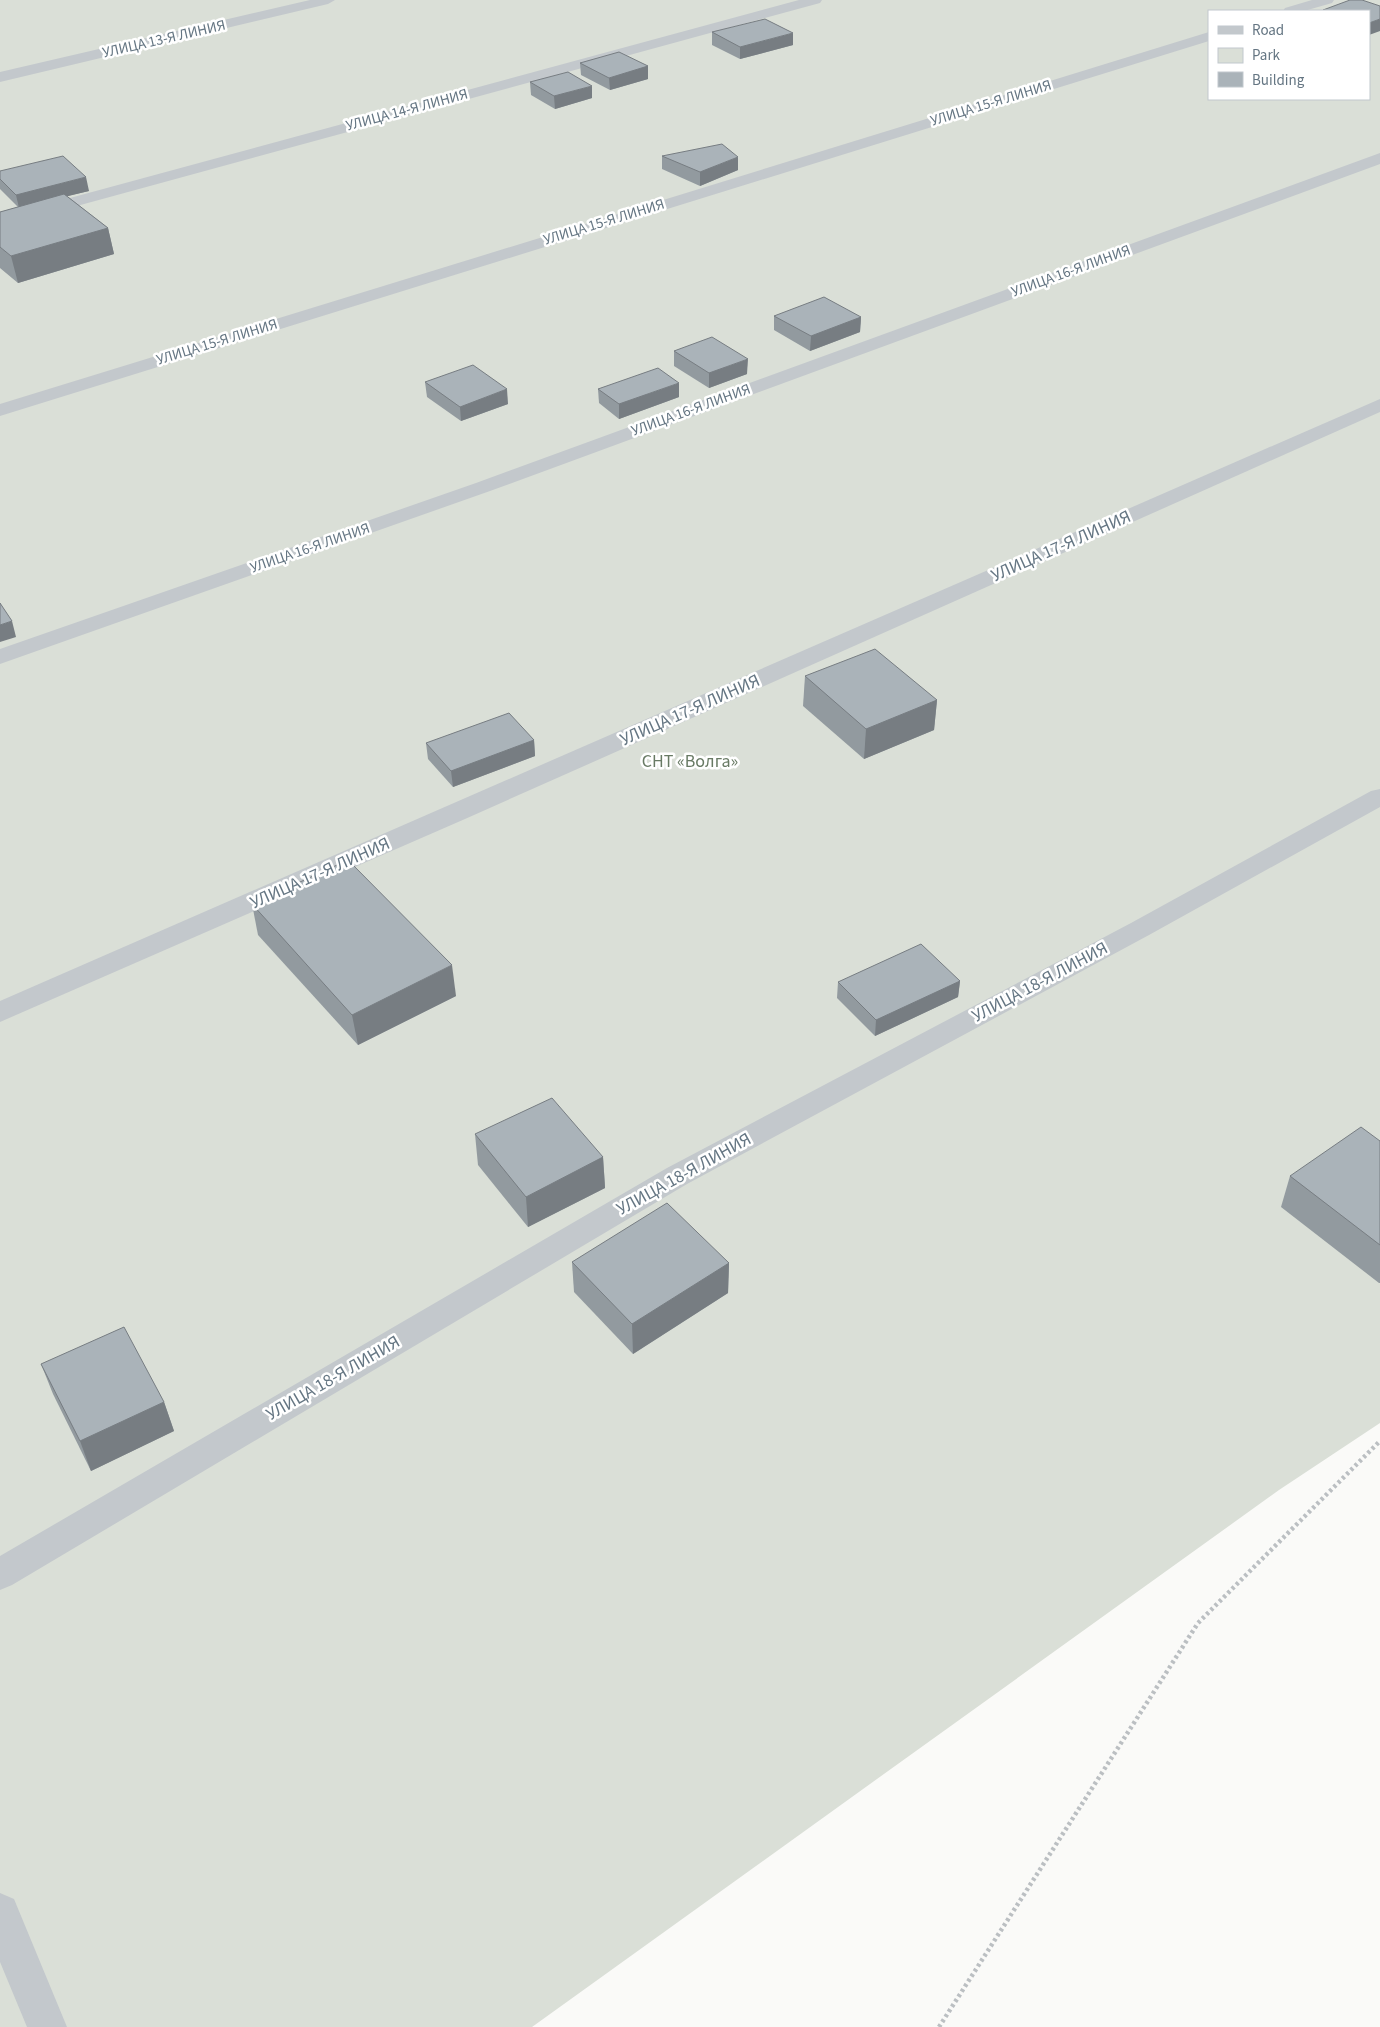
<svg xmlns="http://www.w3.org/2000/svg" width="1380" height="2027" viewBox="0 0 1380 2027" font-family="'Source Sans 3',sans-serif">
	<rect width="100%" height="100%" fill="#fafaf8"/>
	<path fill="#dadfd7" fill-rule="evenodd" d="M0,0H1380V1423L1279,1490L532,2027H0ZM1209,11H1369V99H1209Z"/>
	<g fill="none" stroke-linecap="round" stroke-linejoin="round">
		<polyline stroke="#bbbfc2" stroke-width="4.5" stroke-dasharray="3 3" stroke-linecap="butt" points="939,2027 1198,1623 1380,1441"/>
		<g fill="#c3c8cc" fill-rule="evenodd">
			<polygon points="310,0 335,0 328,4 0,82 0,72"/>
			<polygon points="799,0 822,0 820,3 0,227 0,217"/>
			<polygon points="1312,0 1334,0 1332,3 1304,11 1283,11 1285,8"/>
			<polygon points="1209,32 1209,41 0,416 0,404"/>
			<polygon points="1380,153 1380,164 490,491 0,664 0,649 476,483"/>
			<polygon points="1380,399 1380,412 465,819 0,1022 0,1001"/>
			<polygon points="1380,789 1380,807 1149,935 687,1184 12,1585 0,1590 0,1556 667,1168 1131,923 1371,791"/>
			<polygon points="0,1893 14,1899 67,2027 27,2027 0,1962"/>
		</g>
	</g>
	<g fill="#929a9f">
		<polygon points="712,32 793,45 740,59 712,45"/>
		<polygon points="580,63 648,66 648,79 610,90 581,75"/>
		<polygon points="530,82 592,98 555,109 531,95"/>
		<polygon points="662,156 738,170 700,186 662,169"/>
		<polygon points="0,171 89,191 67,196 108,228 114,254 18,283 0,268 0,212 18,207 0,189"/>
		<polygon points="774,316 861,317 860,332 810,351 774,330"/>
		<polygon points="674,351 747,374 709,388 674,366"/>
		<polygon points="425,382 508,404 461,421 427,397"/>
		<polygon points="598,389 679,397 619,419 599,403"/>
		<polygon points="805,676 937,700 934,730 864,759 803,706"/>
		<polygon points="534,740 535,756 453,787 428,759 426,743"/>
		<polygon points="252,904 456,996 358,1045 258,935"/>
		<polygon points="960,981 958,997 875,1036 837,998 838,982"/>
		<polygon points="475,1134 603,1157 605,1188 528,1227 478,1165"/>
		<polygon points="1380,1141 1380,1283 1379,1283 1281,1207 1290,1176"/>
		<polygon points="572,1262 729,1263 728,1293 633,1354 574,1292"/>
		<polygon points="41,1364 164,1402 174,1431 91,1471 53,1394"/>
	</g>
	<g fill="#777d82">
		<polygon points="1380,19 1380,31 1369,35 1369,23"/>
		<polygon points="793,33 793,45 740,59 740,47"/>
		<polygon points="648,66 648,79 610,90 609,78"/>
		<polygon points="592,86 592,98 555,109 554,96"/>
		<polygon points="738,157 738,170 700,186 700,172"/>
		<polygon points="86,177 89,191 19,208 16,195"/>
		<polygon points="108,228 114,254 18,283 11,256"/>
		<polygon points="861,317 860,332 810,351 811,336"/>
		<polygon points="748,359 747,374 709,388 709,373"/>
		<polygon points="679,383 679,397 619,419 619,404"/>
		<polygon points="507,389 508,404 461,421 460,407"/>
		<polygon points="12,621 16,637 0,642 0,625"/>
		<polygon points="937,700 934,730 864,759 866,729"/>
		<polygon points="534,740 535,756 453,787 451,771"/>
		<polygon points="452,965 456,996 358,1045 352,1015"/>
		<polygon points="960,981 958,997 875,1036 876,1020"/>
		<polygon points="603,1157 605,1188 528,1227 526,1197"/>
		<polygon points="729,1263 728,1293 633,1354 632,1324"/>
		<polygon points="164,1402 174,1431 91,1471 80,1441"/>
	</g>
	<g fill="#aab3b9" stroke="#777d82">
		<polygon points="1350,0 1362,0 1380,6 1380,19 1369,23 1369,11 1328,11 1323,10"/>
		<polygon points="765,19 793,33 740,47 712,32"/>
		<polygon points="619,52 648,66 609,78 580,63"/>
		<polygon points="568,72 592,86 554,96 530,82"/>
		<polygon points="722,144 738,157 700,172 662,156"/>
		<polygon points="63,156 86,177 16,195 0,179 0,171"/>
		<polygon points="64,194 108,228 11,256 0,247 0,212"/>
		<polygon points="824,297 861,317 811,336 774,316"/>
		<polygon points="712,337 748,359 709,373 674,351"/>
		<polygon points="473,365 507,389 460,407 425,382"/>
		<polygon points="658,368 679,383 619,404 598,389"/>
		<polygon points="0,603 12,621 0,625"/>
		<polygon points="875,649 937,700 866,729 805,676"/>
		<polygon points="509,713 534,740 451,771 426,743"/>
		<polygon points="348,860 452,965 352,1015 252,904"/>
		<polygon points="921,944 960,981 876,1020 838,982"/>
		<polygon points="552,1098 603,1157 526,1197 475,1134"/>
		<polygon points="1361,1127 1380,1141 1380,1245 1290,1176"/>
		<polygon points="667,1203 729,1263 632,1324 572,1262"/>
		<polygon points="124,1327 164,1402 80,1441 41,1364"/>
	</g>
	<g text-anchor="middle" dominant-baseline="central" stroke-width="5" stroke-linejoin="round" paint-order="stroke">
		<g font-size="15" fill="#657683" stroke="#fff">
			<text transform="translate(164 39) rotate(-13)">УЛИЦА 13-Я ЛИНИЯ</text>
			<text transform="translate(991 103) rotate(-17)">УЛИЦА 15-Я ЛИНИЯ</text>
			<text transform="translate(407 110) rotate(-15)">УЛИЦА 14-Я ЛИНИЯ</text>
			<text transform="translate(604 222) rotate(-17)">УЛИЦА 15-Я ЛИНИЯ</text>
			<text transform="translate(1071 271) rotate(-20)">УЛИЦА 16-Я ЛИНИЯ</text>
			<text transform="translate(217 342) rotate(-17)">УЛИЦА 15-Я ЛИНИЯ</text>
			<text transform="translate(691 410) rotate(-20)">УЛИЦА 16-Я ЛИНИЯ</text>
			<text transform="translate(310 548) rotate(-19)">УЛИЦА 16-Я ЛИНИЯ</text>
		</g>
		<g font-size="18" fill="#657683" stroke="#fff">
			<text transform="translate(1061 546) rotate(-24)">УЛИЦА 17-Я ЛИНИЯ</text>
			<text transform="translate(690 710) rotate(-24)">УЛИЦА 17-Я ЛИНИЯ</text>
			<text transform="translate(320 873) rotate(-24)">УЛИЦА 17-Я ЛИНИЯ</text>
			<text transform="translate(1040 982) rotate(-28)">УЛИЦА 18-Я ЛИНИЯ</text>
			<text transform="translate(684 1174) rotate(-29)">УЛИЦА 18-Я ЛИНИЯ</text>
			<text transform="translate(333 1378) rotate(-30)">УЛИЦА 18-Я ЛИНИЯ</text>
		</g>
		<g font-size="18" fill="#687a64" stroke="#fff">
			<text x="690" y="761">СНТ «Волга»</text>
		</g>
	</g>
	<rect x="1208" y="10" width="162" height="90" fill="#ffffff" stroke="#c1c8cd"/>
	<rect x="1218" y="26" width="25" height="8" fill="#c3c8cc" stroke="#c1c8cd"/>
	<text x="1252" y="35" font-size="15" fill="#657683">Road</text>
	<rect x="1218" y="48" width="25" height="15" fill="#dadfd7" stroke="#c1c8cd"/>
	<text x="1252" y="60" font-size="15" fill="#657683">Park</text>
	<rect x="1218" y="72" width="25" height="15" fill="#aab3b9" stroke="#c1c8cd"/>
	<text x="1252" y="85" font-size="15" fill="#657683">Building</text>
</svg>
